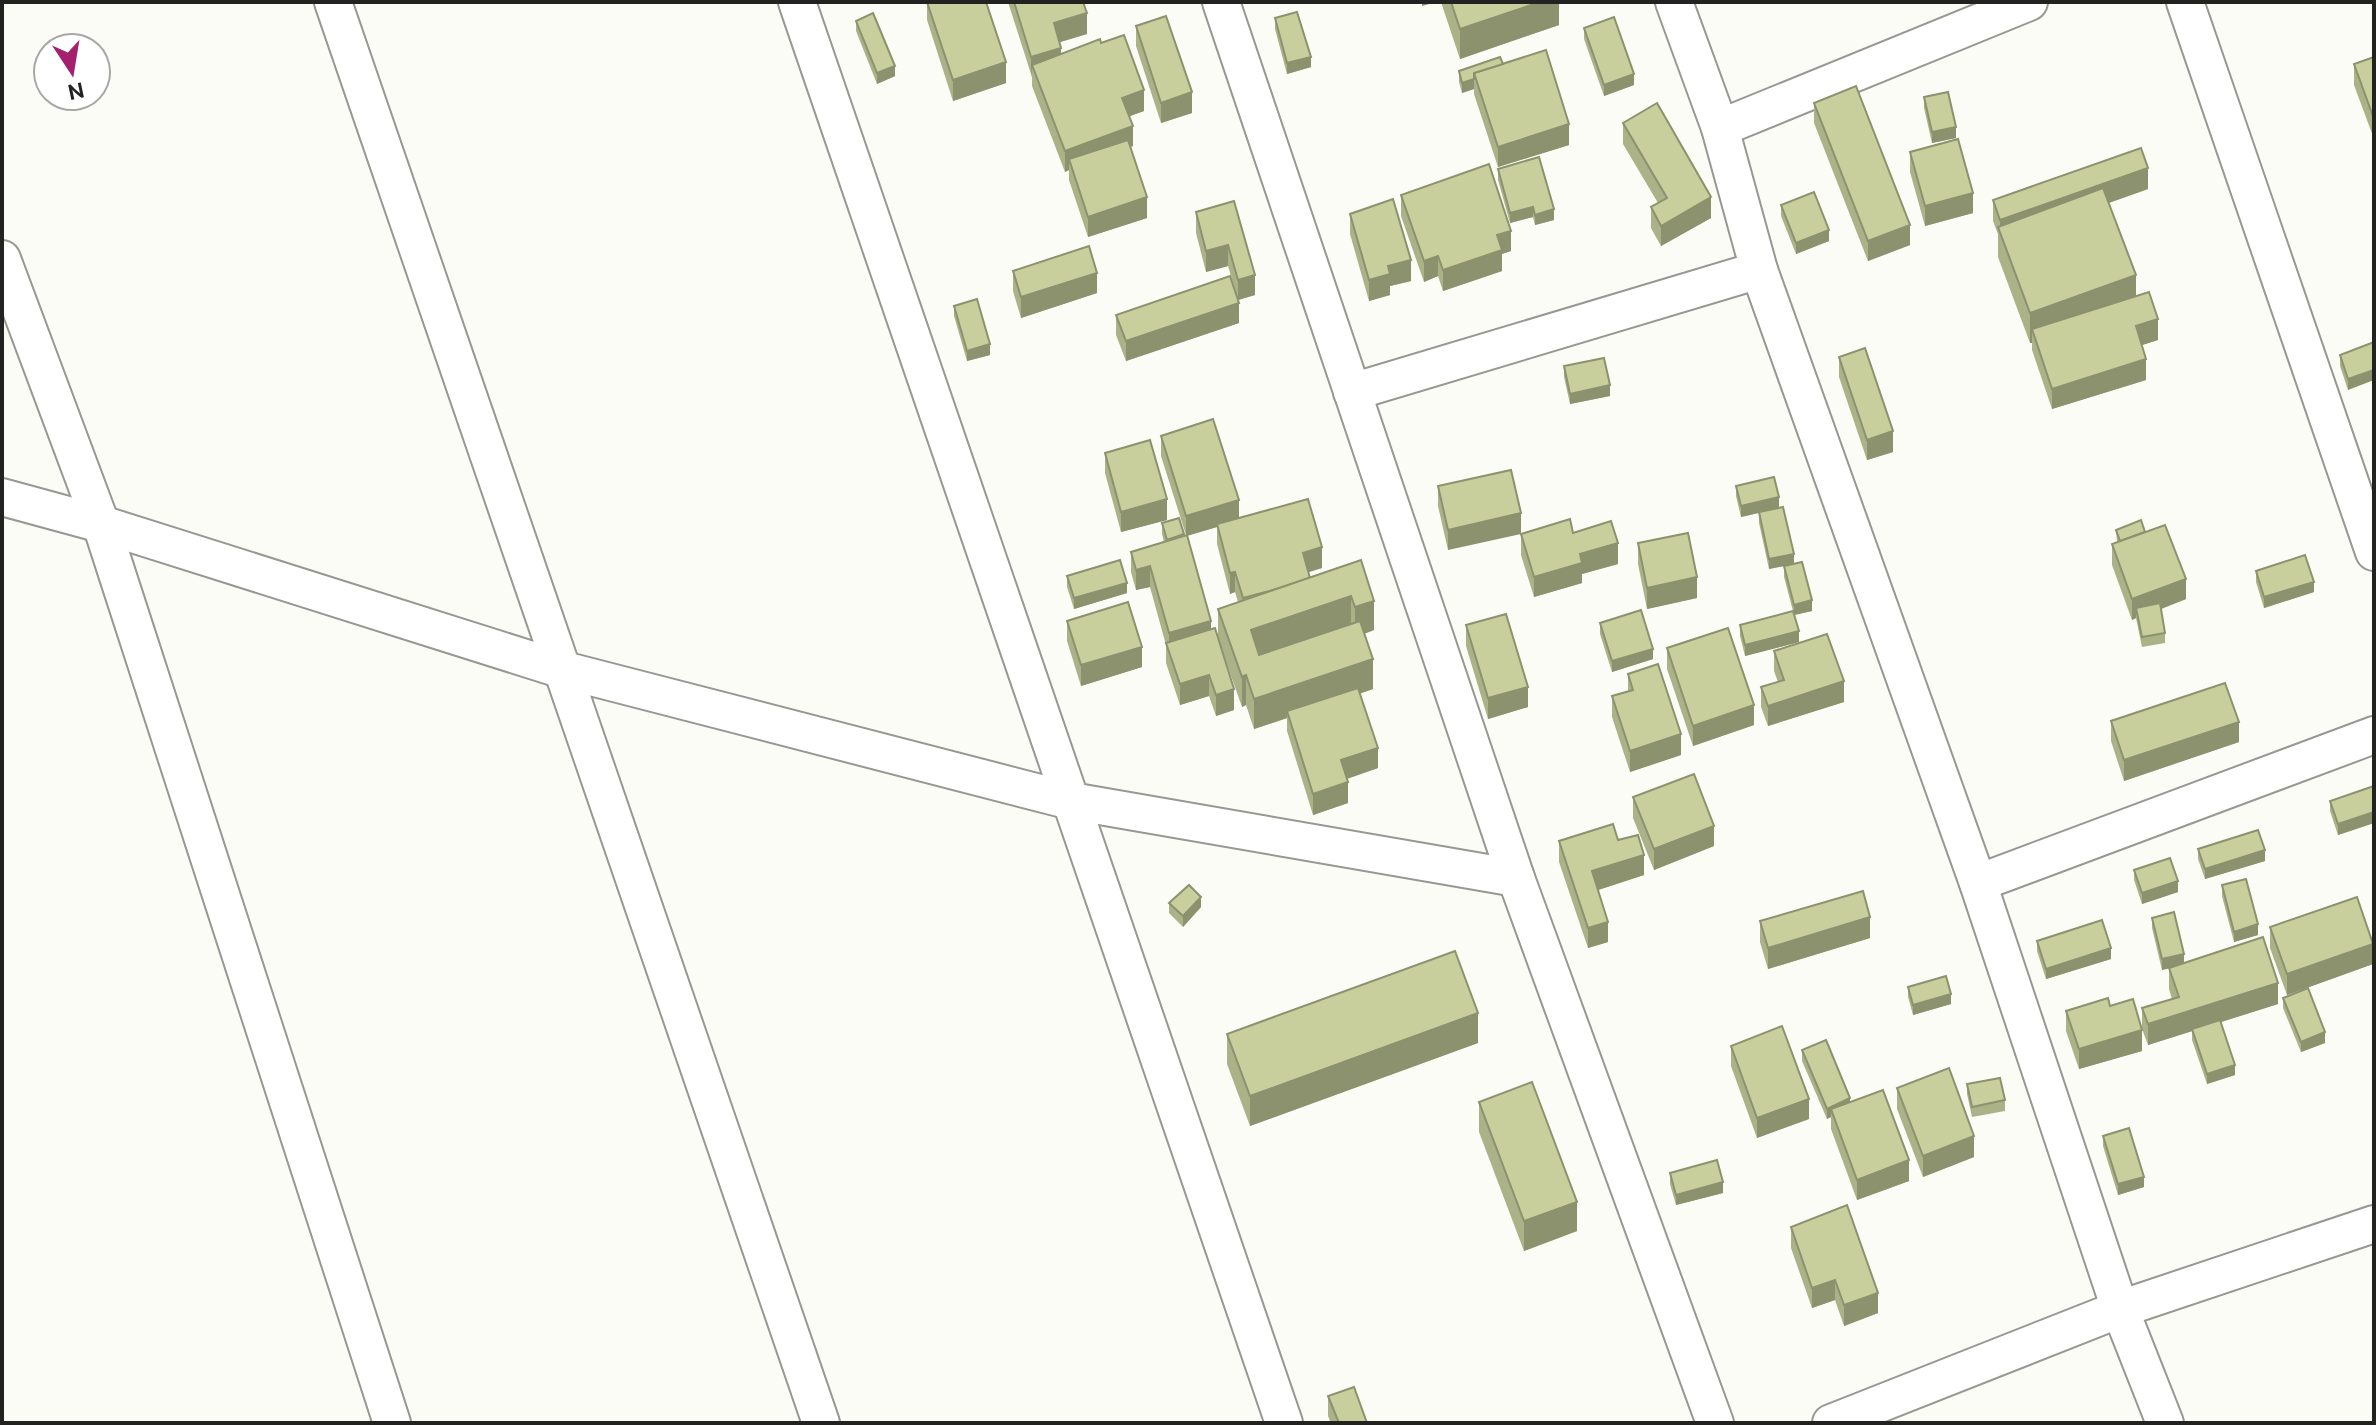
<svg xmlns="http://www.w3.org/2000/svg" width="2376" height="1425" viewBox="0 0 2376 1425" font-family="Ubuntu,sans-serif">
	<rect width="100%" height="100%" fill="#fbfcf6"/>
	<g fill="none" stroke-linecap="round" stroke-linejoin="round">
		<g stroke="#979892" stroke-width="40">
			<g id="minor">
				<polyline points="333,2 821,1423"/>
				<polyline points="797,2 1284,1423"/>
				<polyline points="1221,2 1516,878 1715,1423"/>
				<polyline points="1674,2 1720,128 1759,270 1978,883 2120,1309 2165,1423"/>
				<polyline points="2185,2 2374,552"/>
				<polyline points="1720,128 2029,2"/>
				<polyline points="2,259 101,524 392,1423"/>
				<polyline points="1352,392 1759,270"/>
				<polyline points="2,497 101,524 560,669 1071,801 1516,878"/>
				<polyline points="1978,883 2374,735"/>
				<polyline points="1831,1423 2120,1309 2374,1224"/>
			</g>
		</g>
		<use href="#minor" stroke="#fff" stroke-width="36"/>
	</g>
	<g fill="#acb287">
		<polygon points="927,2 986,2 1006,83 953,101 927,20"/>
		<polygon points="1008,2 1083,2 1087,34 1059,42 1061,54 1101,43 1144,111 1129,116 1133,146 1130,147 1147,218 1088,237 1069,180 1069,170 1065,172 1032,86 1032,77"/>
		<polygon points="1441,2 1559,2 1559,25 1460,59"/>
		<polygon points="1275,18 1311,67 1287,74 1275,29"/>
		<polygon points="856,21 895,76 877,84 856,31"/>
		<polygon points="1136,26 1192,113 1161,123 1136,46"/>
		<polygon points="1584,28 1634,85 1604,96 1584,39"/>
		<polygon points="2374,57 2374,139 2354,85 2354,64"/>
		<polygon points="1503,64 1569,145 1498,167 1474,94 1474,89 1462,93 1459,82 1459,71"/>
		<polygon points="1924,97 1956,138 1932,143 1924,108"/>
		<polygon points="1814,103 1910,245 1868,261 1814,123"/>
		<polygon points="1623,123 1711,218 1661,246 1651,228 1651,207 1658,203 1623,144"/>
		<polygon points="1910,152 1973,213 1925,226 1910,172"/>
		<polygon points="1498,169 1554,220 1535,225 1533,217 1510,223 1498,180"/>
		<polygon points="2148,189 2109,203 2136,297 2158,340 2142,345 2146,380 2052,409 2032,350 2032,343 2030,343 1998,257 1998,234 1993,221 1993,200"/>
		<polygon points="1401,195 1511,251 1502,254 1502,271 1443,291 1438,276 1424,282 1401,216"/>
		<polygon points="1234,201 1255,295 1238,300 1239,323 1126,361 1116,335 1116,315 1236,293 1228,266 1206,272 1196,233 1196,212"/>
		<polygon points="1781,205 1829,241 1796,254 1781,216"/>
		<polygon points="1350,214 1411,281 1390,286 1390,295 1369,301 1350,234"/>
		<polygon points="1013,271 1097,293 1021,318 1013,291"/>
		<polygon points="954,306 990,355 967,361 954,316"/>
		<polygon points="2374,342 2348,390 2340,366 2340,355"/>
		<polygon points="1839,357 1893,452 1867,460 1839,377"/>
		<polygon points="1564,366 1610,396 1570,404 1564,377"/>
		<polygon points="1161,436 1239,518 1322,568 1308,572 1310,578 1361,560 1374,630 1364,634 1373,689 1359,694 1378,768 1346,779 1348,803 1313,815 1287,731 1287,718 1254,729 1246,705 1242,707 1218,639 1218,609 1238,602 1235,592 1230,594 1217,544 1217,527 1187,536 1211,629 1234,710 1216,716 1209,696 1180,705 1166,663 1166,645 1150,587 1136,590 1131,572 1131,552 1164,542 1162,534 1162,523 1184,536 1186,535 1161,456"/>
		<polygon points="1105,453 1167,520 1121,532 1105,473"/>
		<polygon points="1511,470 1448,550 1438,506 1438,486"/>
		<polygon points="1736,486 1779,508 1794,564 1812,611 1794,615 1799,642 1745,656 1740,636 1740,625 1793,611 1784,577 1784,566 1769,569 1759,523 1759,513 1741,517 1736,496"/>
		<polygon points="2116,530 2145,532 2186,599 2161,609 2165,633 2165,643 2142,647 2136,618 2132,620 2112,565 2112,544 2117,542"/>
		<polygon points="1573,533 1618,564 1582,574 1582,583 1534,597 1521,555 1521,534"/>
		<polygon points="1638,543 1697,598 1647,609 1638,564"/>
		<polygon points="2256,571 2314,592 2264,608 2256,582"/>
		<polygon points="1067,576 1127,593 1074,609 1067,587"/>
		<polygon points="1067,621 1142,667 1081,686 1067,641"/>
		<polygon points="1600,623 1653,659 1612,672 1600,634"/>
		<polygon points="1466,625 1528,707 1488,719 1466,646"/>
		<polygon points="1667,648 1754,725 1693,746 1667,669"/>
		<polygon points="1774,651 1844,702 1768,726 1761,707 1761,687 1778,682 1774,671"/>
		<polygon points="1628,674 1681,755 1630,772 1612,717 1612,696 1628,691"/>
		<polygon points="2111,721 2239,742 2124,781 2111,741"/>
		<polygon points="2374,786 2374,823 2338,835 2330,811 2330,801"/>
		<polygon points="1633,797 1714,846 1654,870 1633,818"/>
		<polygon points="1618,840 1644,875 1598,890 1608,942 1588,948 1559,862 1559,841"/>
		<polygon points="2198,849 2265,861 2205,879 2198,859"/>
		<polygon points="2134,870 2178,892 2142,904 2134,880"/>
		<polygon points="2222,885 2258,935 2234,942 2222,896"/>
		<polygon points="1169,903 1201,907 1183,927 1169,913"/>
		<polygon points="2152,918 2184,963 2278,1004 2221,1022 2235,1075 2207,1084 2192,1040 2192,1031 2148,1045 2142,1029 2142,1008 2172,999 2169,989 2169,968 2162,970 2152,928"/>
		<polygon points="1760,921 1870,938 1768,969 1760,942"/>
		<polygon points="2270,927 2373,964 2287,995 2270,948"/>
		<polygon points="2037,941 2111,959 2046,979 2037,951"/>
		<polygon points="1908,987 1951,1004 1913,1015 1908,997"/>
		<polygon points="2283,998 2325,1043 2301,1052 2283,1008"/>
		<polygon points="2110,1006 2142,1051 2079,1069 2066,1031 2066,1011"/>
		<polygon points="1227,1034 1478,1043 1250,1126 1227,1064"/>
		<polygon points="1731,1046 1809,1119 1757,1138 1731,1066"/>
		<polygon points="1802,1050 1850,1102 1909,1181 1857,1200 1831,1129 1831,1117 1827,1119 1802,1061"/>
		<polygon points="1967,1084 2005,1100 2005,1111 1972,1117 1967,1094"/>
		<polygon points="1897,1088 1974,1157 1923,1177 1897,1109"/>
		<polygon points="1479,1102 1577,1231 1524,1251 1479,1132"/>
		<polygon points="2103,1136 2144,1187 2118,1195 2103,1146"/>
		<polygon points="1670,1173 1723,1193 1676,1205 1670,1184"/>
		<polygon points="1791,1227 1878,1313 1844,1326 1835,1300 1812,1308 1791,1248"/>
		<polygon points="1328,1396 1367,1423 1331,1423 1328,1416"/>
	</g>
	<g fill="#8c916e">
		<polygon points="1422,2 1433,2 1433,3 1422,6"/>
		<polygon points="1540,2 1559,2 1559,25 1460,59 1460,29"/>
		<polygon points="1087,13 1087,34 1054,44 1054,23"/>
		<polygon points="1061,48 1061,69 1032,65 1031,78 1031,57"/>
		<polygon points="1311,57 1311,67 1287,74 1287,63"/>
		<polygon points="1006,62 1006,83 953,101 953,80"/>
		<polygon points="895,66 895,76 877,84 877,73"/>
		<polygon points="1634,74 1634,85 1604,96 1604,85"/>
		<polygon points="1474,79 1474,89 1462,93 1462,83"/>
		<polygon points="1144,90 1144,111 1122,119 1122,98"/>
		<polygon points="1192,92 1192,113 1161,123 1161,103"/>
		<polygon points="1569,124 1569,145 1498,167 1498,147"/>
		<polygon points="1133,126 1133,146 1072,169 1069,159 1069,170 1065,172 1065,151"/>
		<polygon points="1956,127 1956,138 1932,143 1932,132"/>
		<polygon points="2148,168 2148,189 2003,240 2000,233 2000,220"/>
		<polygon points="1973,193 1973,213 1925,226 1925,206"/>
		<polygon points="1147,197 1147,218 1088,237 1088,217"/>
		<polygon points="1711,197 1711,218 1661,246 1661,226"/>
		<polygon points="1533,207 1533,217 1510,223 1510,213"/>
		<polygon points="1554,209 1554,220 1535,225 1535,215"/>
		<polygon points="1910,225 1910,245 1868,261 1868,241"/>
		<polygon points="1829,230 1829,241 1796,254 1796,243"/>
		<polygon points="1511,231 1511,251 1502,254 1502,271 1443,291 1443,270 1497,235"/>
		<polygon points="1228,245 1228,266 1206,272 1206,251"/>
		<polygon points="1438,256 1438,276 1424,282 1424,261"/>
		<polygon points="1411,260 1411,281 1390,286 1390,295 1369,301 1369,280 1388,266"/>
		<polygon points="1097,273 1097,293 1021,318 1021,297"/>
		<polygon points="1255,275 1255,295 1238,300 1238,280"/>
		<polygon points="2136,275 2136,305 2032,329 2032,343 2030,343 2030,313"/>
		<polygon points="1239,303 1239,323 1126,361 1126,341"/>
		<polygon points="2158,319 2158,340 2136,347 2136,326"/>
		<polygon points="990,344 990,355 967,361 967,351"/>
		<polygon points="2146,359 2146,380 2052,409 2052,389"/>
		<polygon points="2374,370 2374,380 2348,390 2348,379"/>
		<polygon points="1610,385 1610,396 1570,404 1570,394"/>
		<polygon points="1893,431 1893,452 1867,460 1867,440"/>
		<polygon points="1779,497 1779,508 1741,517 1741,506"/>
		<polygon points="1167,499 1167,520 1121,532 1121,512"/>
		<polygon points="1239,500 1239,521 1217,524 1217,527 1186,536 1186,516"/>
		<polygon points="1521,513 1521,534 1448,550 1448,530"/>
		<polygon points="1618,543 1618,564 1582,574 1582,583 1534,597 1534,577 1580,554"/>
		<polygon points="1322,547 1322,568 1303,574 1303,553"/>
		<polygon points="1794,554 1794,564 1769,569 1769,559"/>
		<polygon points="1150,566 1150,587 1136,590 1136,570"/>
		<polygon points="1235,572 1235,592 1230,594 1230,573"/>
		<polygon points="1697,577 1697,598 1647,609 1647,588"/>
		<polygon points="2186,579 2186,599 2138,618 2136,608 2136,618 2132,620 2132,599"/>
		<polygon points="2314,582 2314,592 2264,608 2264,597"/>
		<polygon points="1127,583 1127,593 1074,609 1074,598"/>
		<polygon points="1351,596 1351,626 1251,659 1251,630"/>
		<polygon points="1812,600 1812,611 1794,615 1794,605"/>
		<polygon points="1374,601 1374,630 1355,637 1355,607"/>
		<polygon points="1211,621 1211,642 1169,650 1169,633"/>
		<polygon points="1799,631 1799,642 1745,656 1745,645"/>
		<polygon points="1142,647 1142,667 1081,686 1081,665"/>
		<polygon points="1653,649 1653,659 1612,672 1612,661"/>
		<polygon points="1373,659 1373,689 1289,717 1287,711 1287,718 1254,729 1254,699"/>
		<polygon points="1209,675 1209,696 1180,705 1180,684"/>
		<polygon points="1246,675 1246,705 1242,707 1242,677"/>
		<polygon points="1844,681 1844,702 1768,726 1768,706"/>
		<polygon points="1528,687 1528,707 1488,719 1488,698"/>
		<polygon points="1234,689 1234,710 1216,716 1216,695"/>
		<polygon points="1754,705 1754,725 1693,746 1693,726"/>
		<polygon points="2239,722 2239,742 2124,781 2124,760"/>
		<polygon points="1681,734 1681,755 1630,772 1630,751"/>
		<polygon points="1378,748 1378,768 1341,781 1341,760"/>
		<polygon points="1348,782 1348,803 1313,815 1313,794"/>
		<polygon points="2374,812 2374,823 2338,835 2338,824"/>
		<polygon points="1714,826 1714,846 1654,870 1654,849"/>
		<polygon points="2265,850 2265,861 2205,879 2205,869"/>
		<polygon points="1644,855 1644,875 1592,892 1592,871"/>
		<polygon points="2178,881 2178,892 2142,904 2142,893"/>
		<polygon points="1201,897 1201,907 1183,927 1183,916"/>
		<polygon points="1870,917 1870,938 1768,969 1768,948"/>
		<polygon points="1608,922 1608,942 1588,948 1588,928"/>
		<polygon points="2258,924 2258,935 2234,942 2234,932"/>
		<polygon points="2373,944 2373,964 2287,995 2287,974"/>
		<polygon points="2111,948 2111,959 2046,979 2046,969"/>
		<polygon points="2184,954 2184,965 2162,970 2162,959"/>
		<polygon points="2278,983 2278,1004 2148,1045 2148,1024"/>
		<polygon points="1951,994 1951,1004 1913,1015 1913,1005"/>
		<polygon points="1478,1013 1478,1043 1250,1126 1250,1096"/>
		<polygon points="2142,1030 2142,1051 2079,1069 2079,1049"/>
		<polygon points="2325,1032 2325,1043 2301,1052 2301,1042"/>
		<polygon points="2235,1065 2235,1075 2207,1084 2207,1074"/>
		<polygon points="1850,1098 1850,1109 1831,1109 1831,1117 1827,1119 1827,1109"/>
		<polygon points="1809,1099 1809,1119 1757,1138 1757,1118"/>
		<polygon points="1974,1136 1974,1157 1923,1177 1923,1156"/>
		<polygon points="1909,1160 1909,1181 1857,1200 1857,1180"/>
		<polygon points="2144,1177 2144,1187 2118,1195 2118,1184"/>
		<polygon points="1723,1182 1723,1193 1676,1205 1676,1195"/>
		<polygon points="1577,1202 1577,1231 1524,1251 1524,1221"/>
		<polygon points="1835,1280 1835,1300 1812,1308 1812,1288"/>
		<polygon points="1878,1293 1878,1313 1844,1326 1844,1305"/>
	</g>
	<g fill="#c8cf9d" stroke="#8c916e" stroke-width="2">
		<polygon points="927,2 986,2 1006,62 953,80"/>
		<polygon points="1014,2 1083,2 1087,13 1054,23 1061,48 1031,57"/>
		<polygon points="1451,2 1540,2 1460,29"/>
		<polygon points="1297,12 1311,57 1287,63 1275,18"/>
		<polygon points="873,13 895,66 877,73 856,21"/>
		<polygon points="1166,16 1192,92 1161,103 1136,26"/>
		<polygon points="1614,17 1634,74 1604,85 1584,28"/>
		<polygon points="1124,35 1144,90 1122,98 1133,126 1065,151 1032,65 1100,39 1101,43"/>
		<polygon points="1546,50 1569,124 1498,147 1474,73"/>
		<polygon points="1500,57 1503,64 1474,73 1474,79 1462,83 1459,71"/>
		<polygon points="2374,57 2374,119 2354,64"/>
		<polygon points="1856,86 1910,225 1868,241 1814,103"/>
		<polygon points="1948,92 1956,127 1932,132 1924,97"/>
		<polygon points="1657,103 1711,197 1661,226 1651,207 1667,198 1623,123"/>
		<polygon points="1958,139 1973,193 1925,206 1910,152"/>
		<polygon points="1128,140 1147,197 1088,217 1069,159"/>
		<polygon points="2141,148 2148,168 2000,220 1993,200"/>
		<polygon points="1539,157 1554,209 1535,215 1533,207 1510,213 1498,169"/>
		<polygon points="1489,164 1511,231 1497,235 1502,250 1443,270 1438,256 1424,261 1401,195"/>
		<polygon points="2103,188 2136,275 2030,313 1998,227"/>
		<polygon points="1814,192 1829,230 1796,243 1781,205"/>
		<polygon points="1393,199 1411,260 1388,266 1390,274 1369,280 1350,214"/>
		<polygon points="1234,201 1255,275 1238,280 1228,245 1206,251 1196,212"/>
		<polygon points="1089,246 1097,273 1021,297 1013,271"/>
		<polygon points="1230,276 1239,303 1126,341 1116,315"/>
		<polygon points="2149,292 2158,319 2136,326 2146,359 2052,389 2032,329"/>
		<polygon points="977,299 990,344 967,351 954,306"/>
		<polygon points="2374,342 2374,370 2348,379 2340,355"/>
		<polygon points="1865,348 1893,431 1867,440 1839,357"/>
		<polygon points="1604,358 1610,385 1570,394 1564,366"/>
		<polygon points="1213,419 1239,500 1186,516 1161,436"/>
		<polygon points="1150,440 1167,499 1121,512 1105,453"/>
		<polygon points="1511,470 1521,513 1448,530 1438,486"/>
		<polygon points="1774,477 1779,497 1741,506 1736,486"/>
		<polygon points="1308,499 1322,547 1303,553 1310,578 1280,588 1243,598 1235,572 1230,573 1217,524"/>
		<polygon points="1783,507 1794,554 1769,559 1759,512"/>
		<polygon points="1179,518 1184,534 1167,540 1162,523"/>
		<polygon points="1570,519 1573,533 1611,521 1618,543 1580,554 1582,563 1534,577 1521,534"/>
		<polygon points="2141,520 2145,532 2120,541 2116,530"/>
		<polygon points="2165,525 2186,579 2132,599 2112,544"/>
		<polygon points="1688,533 1697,577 1647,588 1638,543"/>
		<polygon points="1187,535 1211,621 1169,633 1150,566 1136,570 1131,552"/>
		<polygon points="2305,555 2314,582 2264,597 2256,571"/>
		<polygon points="1120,560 1127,583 1074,598 1067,576"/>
		<polygon points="1361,560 1374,601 1355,607 1351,596 1251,630 1259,655 1360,621 1373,659 1254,699 1246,675 1242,677 1218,609"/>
		<polygon points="1802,562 1812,600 1794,605 1784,566"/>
		<polygon points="1128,602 1142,647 1081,665 1067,621"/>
		<polygon points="2160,603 2165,633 2142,637 2136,608"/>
		<polygon points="1641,610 1653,649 1612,661 1600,623"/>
		<polygon points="1793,611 1799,631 1745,645 1740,625"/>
		<polygon points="1506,614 1528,687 1488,698 1466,625"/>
		<polygon points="1215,628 1234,689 1216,695 1209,675 1180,684 1166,643"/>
		<polygon points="1728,628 1754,705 1693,726 1667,648"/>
		<polygon points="1827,634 1844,681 1768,706 1761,687 1784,680 1774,651"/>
		<polygon points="1658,664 1681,734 1630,751 1612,696 1633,690 1628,674"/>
		<polygon points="2225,683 2239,722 2124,760 2111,721"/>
		<polygon points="1358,688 1378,748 1341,760 1348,782 1313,794 1287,711"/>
		<polygon points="1694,774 1714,826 1654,849 1633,797"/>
		<polygon points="2374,786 2374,812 2338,824 2330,801"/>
		<polygon points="1613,824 1618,840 1638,835 1644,855 1592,871 1608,922 1588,928 1559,841"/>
		<polygon points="2258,830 2265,850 2205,869 2198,849"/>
		<polygon points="2170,858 2178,881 2142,893 2134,870"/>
		<polygon points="2246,879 2258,924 2234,932 2222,885"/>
		<polygon points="1189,885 1201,897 1183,916 1169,903"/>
		<polygon points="1863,891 1870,917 1768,948 1760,921"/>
		<polygon points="2357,897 2373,944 2287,974 2270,927"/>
		<polygon points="2174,912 2184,954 2162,959 2152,918"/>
		<polygon points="2102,920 2111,948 2046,969 2037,941"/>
		<polygon points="2263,937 2278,983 2148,1024 2142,1008 2179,997 2169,968"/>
		<polygon points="1455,951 1478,1013 1250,1096 1227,1034"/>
		<polygon points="1946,976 1951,994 1913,1005 1908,987"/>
		<polygon points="2308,988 2325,1032 2301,1042 2283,998"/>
		<polygon points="2108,998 2110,1006 2133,999 2142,1030 2079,1049 2066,1011"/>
		<polygon points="2220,1020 2235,1065 2207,1074 2192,1029"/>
		<polygon points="1782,1026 1809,1099 1757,1118 1731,1046"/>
		<polygon points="1826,1040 1850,1098 1827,1109 1802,1050"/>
		<polygon points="1949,1068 1974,1136 1923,1156 1897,1088"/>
		<polygon points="2000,1078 2005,1100 1972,1107 1967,1084"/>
		<polygon points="1532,1082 1577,1202 1524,1221 1479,1102"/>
		<polygon points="1883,1090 1909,1160 1857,1180 1831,1109"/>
		<polygon points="2129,1128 2144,1177 2118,1184 2103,1136"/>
		<polygon points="1717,1160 1723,1182 1676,1195 1670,1173"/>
		<polygon points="1847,1205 1878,1293 1844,1305 1835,1280 1812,1288 1791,1227"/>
		<polygon points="1354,1387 1367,1423 1339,1423 1328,1396"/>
	</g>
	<rect width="2376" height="1425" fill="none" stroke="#222220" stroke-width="8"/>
	<g transform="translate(72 72) rotate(168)"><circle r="38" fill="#ffffff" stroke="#a7a7a6" stroke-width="2"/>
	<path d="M0-6L14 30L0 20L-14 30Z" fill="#a4206e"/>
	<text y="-12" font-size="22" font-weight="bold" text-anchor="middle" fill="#222220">N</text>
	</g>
</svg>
